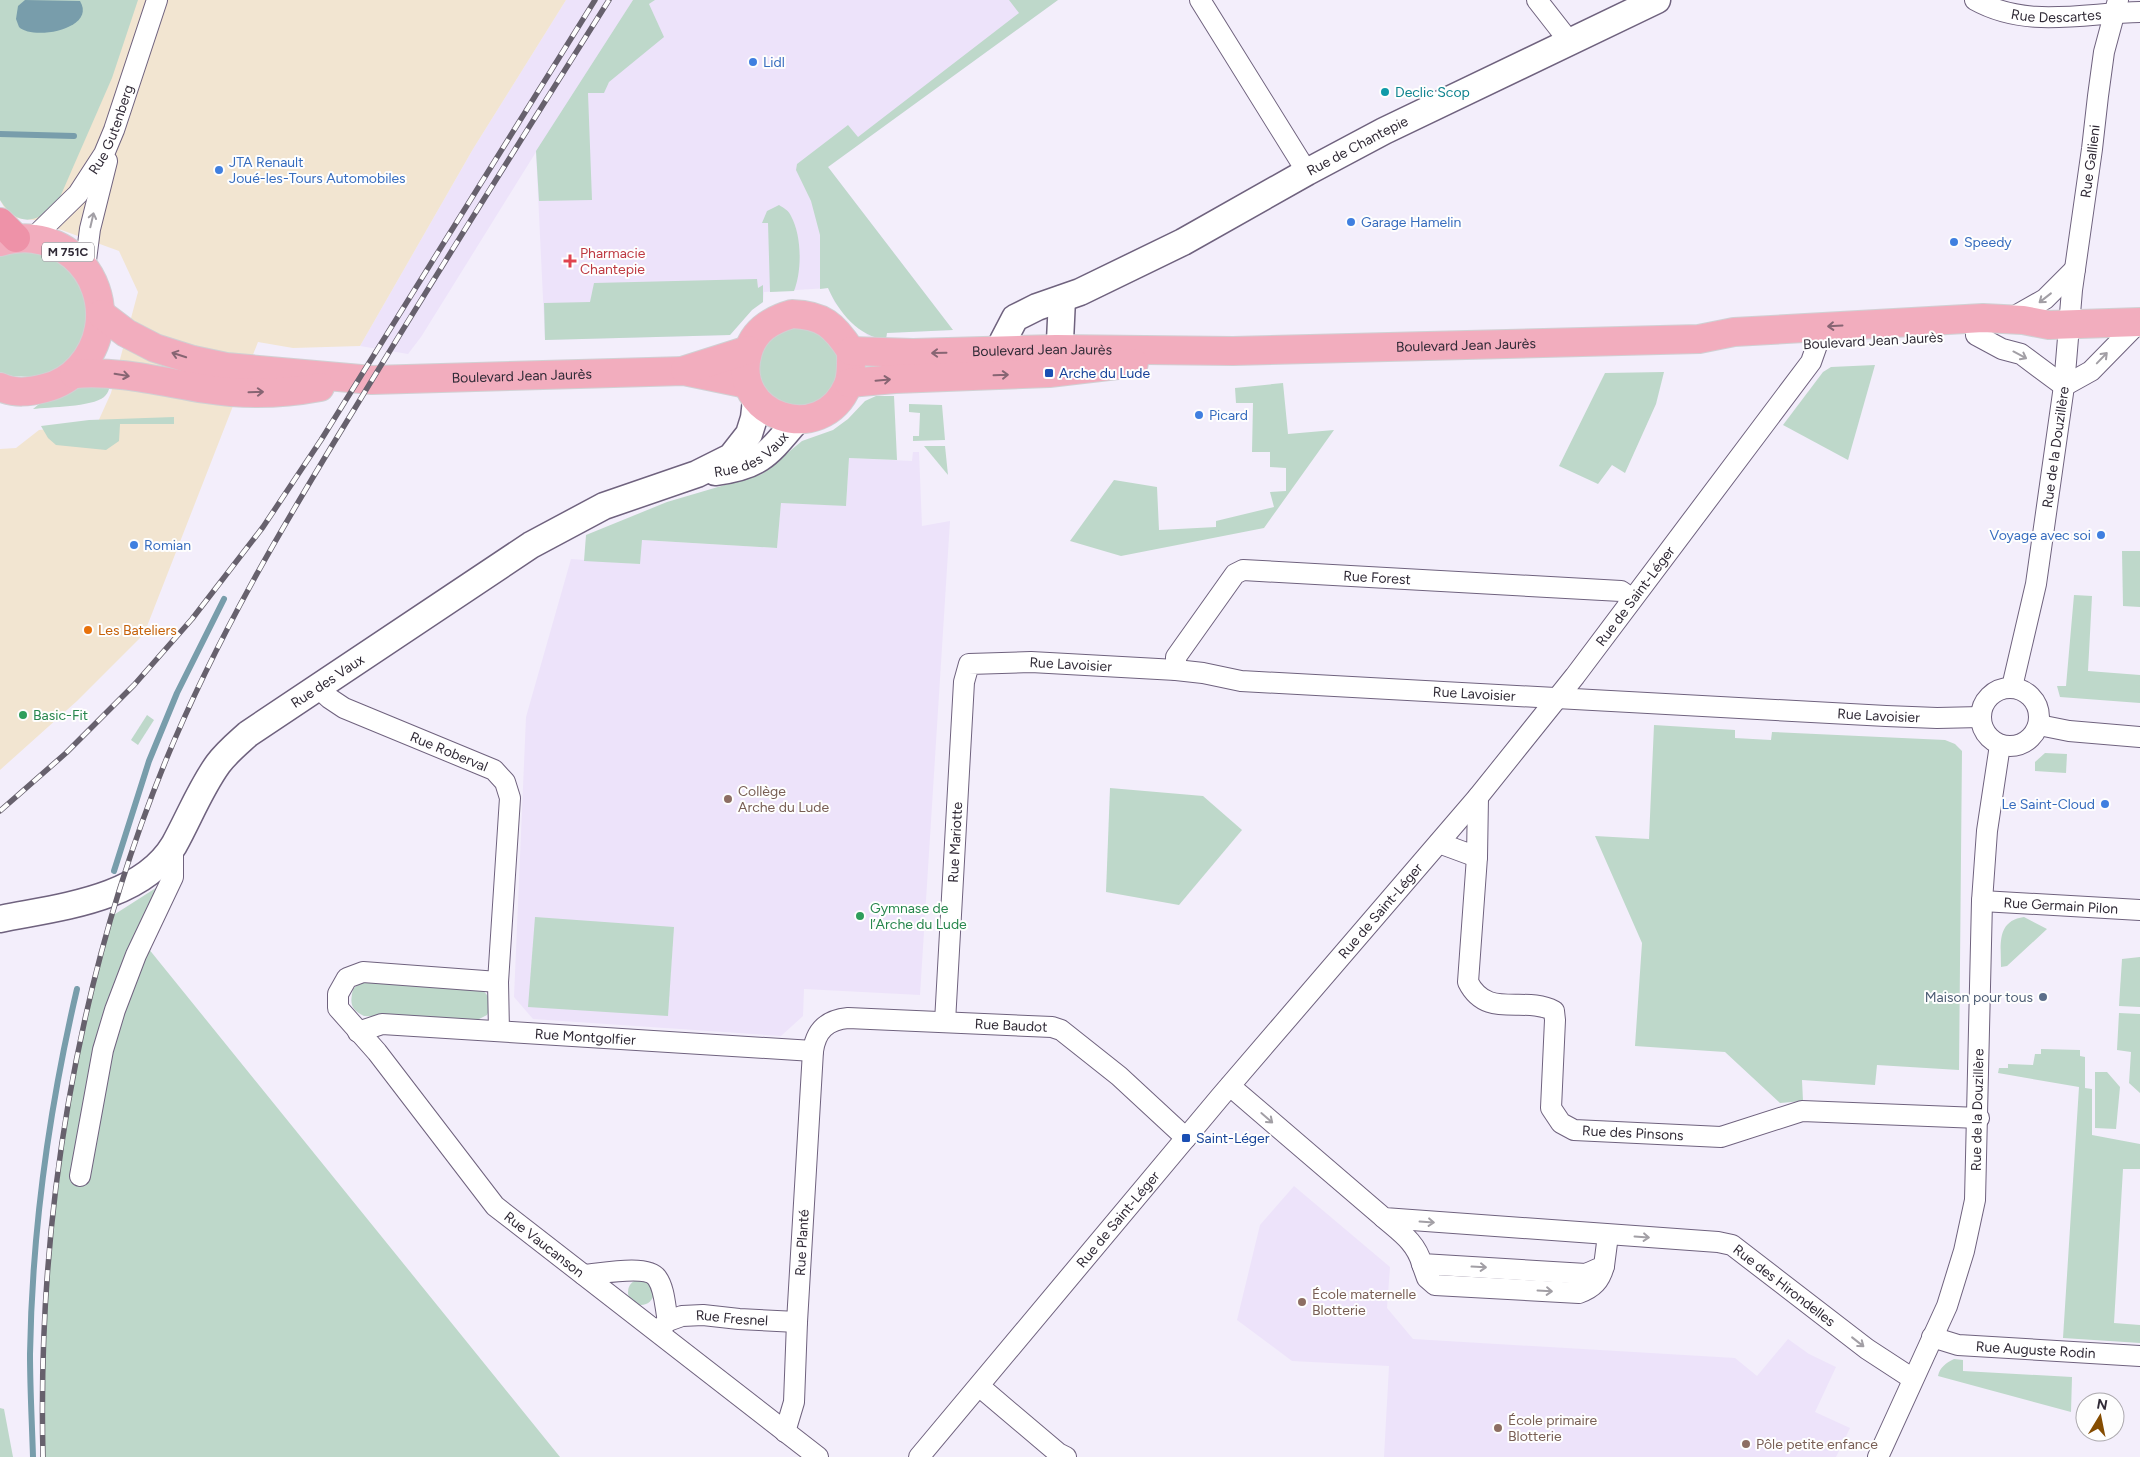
<svg xmlns="http://www.w3.org/2000/svg" width="2140" height="1457" viewBox="0 0 2140 1457" font-family="Figtree,sans-serif">
	<rect width="100%" height="100%" fill="#f3eefb"/>
	<g fill="#ede3fa">
		<polygon points="566,0 633,0 616,28 655,0 1058,0 828,167 953,330 887,333 886,339 868,336 835,303 828,288 764,292 763,302 752,310 730,335 545,340 536,152 421,337 408,354 360,346 473,149"/>
		<polygon points="913,452 919,452 922,526 950,521 920,995 804,989 803,1016 781,1036 533,1019 514,997 526,717 571,559 639,564 641,540 777,548 781,502 846,506 849,458 912,461"/>
		<polygon points="1294,1186 1390,1267 1387,1308 1413,1339 1735,1358 1757,1376 1788,1339 1809,1354 1836,1367 1815,1412 1850,1428 1836,1457 1384,1457 1389,1366 1292,1361 1237,1320 1260,1225"/>
	</g>
	<polygon fill="#f2e5d1" points="0,0 566,0 473,149 360,346 293,348 258,342 144,634 77,701 0,770 0,449 16,448 39,430 97,424 111,393 138,292 119,251 34,220 17,218 4,207 0,200"/>
	<g fill="#bed8ca">
		<path d="M0,0H138L112,78L57,204C36,224 17,227 0,200Z"/>
		<polygon points="633,0 655,0 649,4 664,37 609,82 604,93 588,93 592,200 539,201 536,151"/>
		<path d="M1009,0H1058L828,167L953,330L887,333L886,339C859,338 838,311 828,288L820,289V235L811,201L796,170L797,164L848,125L858,137L1019,13Z"/>
		<path d="M779,205C784,208 789,211 791,216C802,236 802,271 794,291L770,292L768,223H762L767,211Z"/>
		<polygon points="13,249 54,254 84,283 90,324 70,360 53,372 33,377 12,376 0,372 0,254"/>
		<polygon points="757,279 758,288 763,285 763,302 752,310 730,335 545,340 544,303 590,302 594,283"/>
		<path d="M809,327C816,332 826,337 831,343C836,349 838,358 838,365C840,393 815,410 789,408C782,407 772,398 765,394L756,357L761,345L781,328Z"/>
		<polygon points="1875,365 1848,460 1783,425 1823,372 1831,367"/>
		<polygon points="1664,372 1656,404 1625,473 1612,465 1598,484 1559,466 1605,373"/>
		<path d="M111,379C110,386 109,393 104,397C92,407 49,407 33,409C54,391 84,385 111,379Z"/>
		<polygon points="1283,383 1288,434 1334,430 1264,528 1121,556 1070,541 1114,480 1157,487 1159,530 1216,527 1216,521 1274,507 1270,492 1286,491 1286,468 1270,467 1270,452 1252,452 1253,403 1236,403 1235,388"/>
		<polygon points="876,396 894,396 897,460 849,458 846,506 781,503 777,548 642,540 640,564 584,561 586,535 667,502 762,474 802,441 833,430 848,419 865,401"/>
		<polygon points="909,404 942,405 945,440 913,441 913,436 919,436 920,413 909,412"/>
		<polygon points="174,417 174,424 120,424 119,441 106,450 56,445 48,438 41,426 89,420"/>
		<polygon points="924,446 945,446 948,475"/>
		<polygon points="2122,551 2140,551 2140,607 2123,606"/>
		<polygon points="2074,595 2092,596 2088,671 2140,675 2140,703 2060,697 2057,686 2066,686"/>
		<polygon points="147,715 154,720 138,745 131,740"/>
		<polygon points="1654,725 1735,730 1735,738 1771,740 1772,732 1945,740 1955,744 1962,751 1959,1070 1877,1065 1875,1085 1802,1080 1803,1101 1780,1103 1725,1052 1635,1046 1642,943 1595,836 1649,839"/>
		<polygon points="2045,753 2067,754 2066,773 2035,771 2035,762"/>
		<polygon points="1110,788 1203,796 1242,830 1179,905 1106,892"/>
		<path d="M184,870L148,948L560,1457H44C39,1334 47,1209 71,1088C83,1030 98,973 112,916Z"/>
		<polygon points="535,917 674,927 668,1016 528,1007"/>
		<path d="M2024,917L2047,929L2007,966L2001,967C2001,945 1996,921 2024,917Z"/>
		<polygon points="2140,957 2140,1007 2119,1006 2122,959"/>
		<path d="M367,981L478,987C490,995 493,1002 487,1015L473,1022L364,1016C350,1009 350,1003 353,989L360,983Z"/>
		<polygon points="2119,1013 2140,1014 2140,1093 2129,1083 2131,1052 2117,1050"/>
		<polygon points="2041,1049 2080,1050 2080,1056 2085,1057 2085,1088 2092,1089 2092,1135 2140,1144 2140,1169 2123,1169 2114,1323 2140,1325 2140,1343 2063,1338 2079,1087 1998,1073 1999,1068 2008,1068 2008,1064 2033,1065 2035,1054 2041,1054"/>
		<polygon points="2095,1072 2107,1072 2120,1087 2116,1129 2095,1128"/>
		<circle cx="641" cy="1292" r="13"/>
		<path d="M1954,1359L1963,1360V1371L2072,1377L2071,1412L1938,1376C1940,1367 1946,1363 1954,1359Z"/>
		<polygon points="0,1408 4,1409 13,1457 0,1457"/>
	</g>
	<path fill="#789dab" d="M25,0L80,1C97,29 33,41 19,27L16,19L18,6Z"/>
	<g fill="none" stroke-linecap="round" stroke-linejoin="round">
		<g stroke="#789dab" stroke-width="6">
			<polyline points="0,134 74,136"/>
			<polyline points="114,871 149,761 177,693 224,599"/>
			<path d="M33,1457C32,1423 30,1389 30,1354C32,1232 49,1109 77,989"/>
		</g>
		<g stroke="#6f627e" stroke-width="22">
			<g id="minor">
				<polyline points="1200,0 1307,172"/>
				<polyline points="1537,0 1569,41"/>
				<path id="s1" d="M1975,0C2027,29 2084,13 2140,12"/>
				<path id="s2" d="M33,238L78,194L104,154L114,130L157,0"/>
				<polyline points="85,268 90,229 107,161"/>
				<polyline points="2008,320 2045,299 2075,269"/>
				<polyline points="1976,335 2002,349 2021,354 2064,386"/>
				<polyline points="2064,386 2091,371 2139,322"/>
				<path id="s3" d="M1176,670V657L1235,574L1243,570L1621,591L1631,598"/>
				<path id="s4" d="M317,687L329,698L344,708L494,770L505,782L510,798L498,982L499,1031"/>
				<path id="s5" d="M2012,687L2036,584L2064,386L2072,290L2092,149L2098,96L2104,52L2118,0"/>
				<circle cx="2010" cy="717" r="29"/>
				<polyline points="2039,725 2069,731 2140,737"/>
				<polyline points="1439,843 1477,857 1478,797"/>
				<path id="s6" d="M1477,857L1468,982C1487,1020 1524,995 1554,1011L1555,1020L1551,1108L1561,1123L1574,1130L1721,1137L1802,1111L1979,1118"/>
				<path id="s7" d="M1982,901L2140,910"/>
				<path id="s8" d="M498,982L363,972L347,978L338,994V1008L377,1052L495,1206L818,1457"/>
				<path id="s9" d="M945,1022L964,682L969,664L1031,662L1176,670L1203,673L1241,681L1886,716L1937,718L1981,717"/>
				<path id="s10" d="M358,1032L382,1024L813,1051"/>
				<path id="s11" d="M1230,1086L1384,1218L1718,1242L1732,1245L1867,1349L1913,1379"/>
				<polyline points="80,1176 103,1050 115,1010 136,955 173,877 173,846"/>
				<path d="M1384,1218C1400,1232 1416,1242 1422,1264L1586,1274L1604,1266L1608,1235"/>
				<path d="M1422,1264L1427,1278L1435,1285L1579,1293C1593,1288 1600,1281 1604,1266"/>
				<path d="M584,1275C600,1274 647,1264 657,1278C665,1289 665,1308 668,1321"/>
				<path id="s12" d="M658,1331L668,1321L682,1316L703,1315L739,1319L797,1322"/>
				<path id="s13" d="M1932,1337L1958,1345L2140,1356"/>
				<polyline points="979,1386 1058,1453 1066,1457"/>
				<path id="s14" d="M785,1432L794,1402L797,1322L813,1051C816,1030 827,1020 848,1018L1052,1027L1061,1030L1119,1076L1186,1138"/>
				<path id="s15" d="M919,1457L1221,1096L1478,797L1575,676L1811,362L1817,345"/>
				<path id="s16" d="M1878,1457L1947,1306L1964,1251L1975,1200L1982,901L1987,831L2000,745"/>
			</g>
		</g>
		<g stroke="#6f627e" stroke-width="29">
			<g id="tertiary">
				<path id="s17" d="M1001,351L1003,341L1015,318L1037,307L1080,292L1183,242L1307,172L1384,131L1657,0"/>
				<polyline points="1049,362 1060,341 1062,299"/>
				<path id="s18" d="M715,472C761,466 768,454 797,420"/>
				<path id="s19" d="M0,919C58,907 141,900 174,845C189,818 200,789 218,764C227,752 237,744 248,734L531,545L604,506L697,474L731,457L749,434L754,418L756,400"/>
			</g>
		</g>
		<g stroke="#d1d0d3" stroke-width="30">
			<g id="primary">
				<path d="M0,242C11,239 22,237 34,239C96,247 121,321 80,367C71,377 58,385 45,388C29,392 15,394 0,387"/>
				<path id="s20" d="M101,314L126,333L155,348L193,360L226,367L372,380L684,371L747,384"/>
				<path d="M792,314C823,315 834,325 851,351C851,361 852,375 848,385C822,448 729,416 748,352C754,330 771,320 792,314Z"/>
				<path id="s21" d="M851,351L913,353L1056,349L1233,351L1699,339L1734,332L1983,318L2023,320L2049,325L2140,322"/>
				<polyline points="685,370 748,350"/>
				<path d="M74,374C118,370 162,382 206,389C243,395 283,394 320,387"/>
				<polyline points="849,383 895,379 1049,373 1134,363"/>
			</g>
		</g>
		<g stroke="#d1d0d3" stroke-width="30">
			<polyline id="trunk" points="0,222 16,238"/>
		</g>
		<use href="#minor" stroke="#fff" stroke-width="20"/>
		<use href="#tertiary" stroke="#fff" stroke-width="26"/>
		<use href="#primary" stroke="#f2adbe" stroke-width="28"/>
		<use href="#trunk" stroke="#ee92a8" stroke-width="28"/>
		<g stroke="#67616d" stroke-width="5.5">
			<g id="rail">
				<polyline points="0,811 66,753 134,685 192,619 263,527 321,440 595,0"/>
				<path d="M43,1457C37,1220 76,980 166,760C217,636 285,522 355,408C438,271 524,135 609,0"/>
			</g>
		</g>
		<use href="#rail" stroke="#fefefe" stroke-width="4" stroke-dasharray="11" stroke-linecap="butt"/>
	</g>
	<defs><path id="oneway-shaft" d="M-6 0H5M1.5-3L5.5 0L1.5 3" fill="none" stroke-width="1.6" stroke-linecap="round" stroke-linejoin="round" transform="scale(1.25)"/></defs>
	<g stroke="#a29fa5">
		<use href="#oneway-shaft" transform="translate(92 220) rotate(-77)"/>
		<use href="#oneway-shaft" transform="translate(2045 298) rotate(142)"/>
		<use href="#oneway-shaft" transform="translate(2020 355) rotate(28)"/>
		<use href="#oneway-shaft" transform="translate(2102 358) rotate(-46)"/>
		<use href="#oneway-shaft" transform="translate(1267 1118) rotate(41)"/>
		<use href="#oneway-shaft" transform="translate(1427 1222) rotate(4)"/>
		<use href="#oneway-shaft" transform="translate(1642 1237) rotate(4)"/>
		<use href="#oneway-shaft" transform="translate(1479 1267) rotate(3)"/>
		<use href="#oneway-shaft" transform="translate(1545 1291) rotate(3)"/>
		<use href="#oneway-shaft" transform="translate(1858 1342) rotate(38)"/>
	</g>
	<g stroke="#876573">
		<use href="#oneway-shaft" transform="translate(1835 326) rotate(177)"/>
		<use href="#oneway-shaft" transform="translate(939 353) rotate(179)"/>
		<use href="#oneway-shaft" transform="translate(179 355) rotate(-162)"/>
		<use href="#oneway-shaft" transform="translate(122 375) rotate(9)"/>
		<use href="#oneway-shaft" transform="translate(1001 375) rotate(-2)"/>
		<use href="#oneway-shaft" transform="translate(883 380) rotate(-5)"/>
		<use href="#oneway-shaft" transform="translate(256 392) rotate(-1)"/>
	</g>
	<g fill="#3f7fe0" stroke="#fefefe" stroke-width="2">
		<circle cx="753" cy="62" r="5"/>
		<circle cx="219" cy="170" r="5"/>
		<circle cx="1351" cy="222" r="5"/>
		<circle cx="1954" cy="242" r="5"/>
		<circle cx="1199" cy="415" r="5"/>
		<circle cx="2101" cy="535" r="5"/>
		<circle cx="134" cy="545" r="5"/>
		<circle cx="2105" cy="804" r="5"/>
	</g>
	<circle fill="#0f9aa8" stroke="#fefefe" stroke-width="2" cx="1385" cy="92" r="5"/>
	<path fill="#e0444e" stroke="#fefefe" stroke-width="2" d="M567.5 253.5h5v5h5v5h-5v5h-5v-5h-5v-5h5z"/>
	<g fill="#1a4fb4" stroke="#fefefe" stroke-width="2">
		<rect x="1044" y="368" width="10" height="10" rx="2.5"/>
		<rect x="1181" y="1133" width="10" height="10" rx="2.5"/>
	</g>
	<circle fill="#e8710a" stroke="#fefefe" stroke-width="2" cx="88" cy="630" r="5"/>
	<g fill="#2e9e5b" stroke="#fefefe" stroke-width="2">
		<circle cx="23" cy="715" r="5"/>
		<circle cx="860" cy="916" r="5"/>
	</g>
	<g fill="#8d6e63" stroke="#fefefe" stroke-width="2">
		<circle cx="728" cy="799" r="5"/>
		<circle cx="1302" cy="1302" r="5"/>
		<circle cx="1498" cy="1428" r="5"/>
		<circle cx="1746" cy="1444" r="5"/>
	</g>
	<circle fill="#5c6f8a" stroke="#fefefe" stroke-width="2" cx="2043" cy="997" r="5"/>
	<g text-anchor="middle" dominant-baseline="central" stroke-width="4" stroke-linejoin="round" paint-order="stroke">
		<rect fill="#fefefe" stroke="#6e6a72" stroke-width="1" x="42" y="242.5" width="52" height="19" rx="4"/>
		<g font-size="12" font-weight="bold" fill="#302a36">
			<text x="68" y="252">M 751C</text>
		</g>
		<g font-size="14" fill="#302a36" stroke="#fefefe">
			<text stroke="none"><textPath href="#s1" startOffset="84">Rue Descartes</textPath></text>
			<text stroke="none"><textPath href="#s2" startOffset="136">Rue Gutenberg</textPath></text>
			<text stroke="none"><textPath href="#s17" startOffset="420">Rue de Chantepie</textPath></text>
			<text stroke="none"><textPath href="#s5" startOffset="532">Rue Gallieni</textPath></text>
			<text transform="translate(1873 341) rotate(-3)">Boulevard Jean Jaurès</text>
			<text stroke="none"><textPath href="#s21" startOffset="615">Boulevard Jean Jaurès</textPath></text>
			<text stroke="none"><textPath href="#s21" startOffset="191">Boulevard Jean Jaurès</textPath></text>
			<text stroke="none"><textPath href="#s20" startOffset="434">Boulevard Jean Jaurès</textPath></text>
			<text stroke="none"><textPath href="#s5" startOffset="244">Rue de la Douzillère</textPath></text>
			<text stroke="none"><textPath href="#s18" startOffset="41">Rue des Vaux</textPath></text>
			<text stroke="none"><textPath href="#s3" startOffset="258">Rue Forest</textPath></text>
			<text stroke="none"><textPath href="#s15" startOffset="1120">Rue de Saint-Léger</textPath></text>
			<text stroke="none"><textPath href="#s9" startOffset="461">Rue Lavoisier</textPath></text>
			<text stroke="none"><textPath href="#s19" startOffset="425">Rue des Vaux</textPath></text>
			<text stroke="none"><textPath href="#s9" startOffset="866">Rue Lavoisier</textPath></text>
			<text stroke="none"><textPath href="#s9" startOffset="1271">Rue Lavoisier</textPath></text>
			<text stroke="none"><textPath href="#s4" startOffset="148">Rue Roberval</textPath></text>
			<text stroke="none"><textPath href="#s9" startOffset="180">Rue Mariotte</textPath></text>
			<text stroke="none"><textPath href="#s7" startOffset="79">Rue Germain Pilon</textPath></text>
			<text stroke="none"><textPath href="#s15" startOffset="715">Rue de Saint-Léger</textPath></text>
			<text stroke="none"><textPath href="#s14" startOffset="599">Rue Baudot</textPath></text>
			<text stroke="none"><textPath href="#s10" startOffset="229">Rue Montgolfier</textPath></text>
			<text stroke="none"><textPath href="#s16" startOffset="366">Rue de la Douzillère</textPath></text>
			<text stroke="none"><textPath href="#s6" startOffset="410">Rue des Pinsons</textPath></text>
			<text stroke="none"><textPath href="#s15" startOffset="310">Rue de Saint-Léger</textPath></text>
			<text stroke="none"><textPath href="#s14" startOffset="191">Rue Planté</textPath></text>
			<text stroke="none"><textPath href="#s8" startOffset="500">Rue Vaucanson</textPath></text>
			<text stroke="none"><textPath href="#s11" startOffset="618">Rue des Hirondelles</textPath></text>
			<text stroke="none"><textPath href="#s12" startOffset="79">Rue Fresnel</textPath></text>
			<text stroke="none"><textPath href="#s13" startOffset="105">Rue Auguste Rodin</textPath></text>
		</g>
		<g font-size="14" fill="#366cbe" stroke="#fefefe" text-anchor="start">
			<text x="763" y="62">Lidl</text>
			<text x="229" y="162">JTA Renault<tspan x="229" dy="16">Joué-les-Tours Automobiles</tspan></text>
			<text x="1361" y="222">Garage Hamelin</text>
			<text x="1964" y="242">Speedy</text>
			<text x="1209" y="415">Picard</text>
			<text x="2091" y="535" text-anchor="end">Voyage avec soi</text>
			<text x="144" y="545">Romian</text>
			<text x="2095" y="804" text-anchor="end">Le Saint-Cloud</text>
		</g>
		<g font-size="14" fill="#0d838f" stroke="#fefefe" text-anchor="start">
			<text x="1395" y="92">Declic Scop</text>
		</g>
		<g font-size="14" fill="#be3a42" stroke="#fefefe" text-anchor="start">
			<text x="580" y="253">Pharmacie<tspan x="580" dy="16">Chantepie</tspan></text>
		</g>
		<g font-size="14" fill="#164399" stroke="#fefefe" text-anchor="start">
			<text x="1059" y="373">Arche du Lude</text>
			<text x="1196" y="1138">Saint-Léger</text>
		</g>
		<g font-size="14" fill="#c56008" stroke="#fefefe" text-anchor="start">
			<text x="98" y="630">Les Bateliers</text>
		</g>
		<g font-size="14" fill="#27864d" stroke="#fefefe" text-anchor="start">
			<text x="33" y="715">Basic-Fit</text>
			<text x="870" y="908">Gymnase de<tspan x="870" dy="16">l’Arche du Lude</tspan></text>
		</g>
		<g font-size="14" fill="#785e54" stroke="#fefefe" text-anchor="start">
			<text x="738" y="791">Collège<tspan x="738" dy="16">Arche du Lude</tspan></text>
			<text x="1312" y="1294">École maternelle<tspan x="1312" dy="16">Blotterie</tspan></text>
			<text x="1508" y="1420">École primaire<tspan x="1508" dy="16">Blotterie</tspan></text>
			<text x="1756" y="1444">Pôle petite enfance</text>
		</g>
		<g font-size="14" fill="#4e5e75" stroke="#fefefe" text-anchor="end">
			<text x="2033" y="997">Maison pour tous</text>
		</g>
	</g>
	<g transform="translate(2100 1417) rotate(10)"><circle r="24" fill="#fefefe" stroke="#aca9ae"/>
	<path d="M0-4L9 19L0 12L-9 19Z" fill="#854c01"/>
	<text y="-8" font-size="14" font-weight="bold" text-anchor="middle" fill="#302a36">N</text>
	</g>
</svg>
